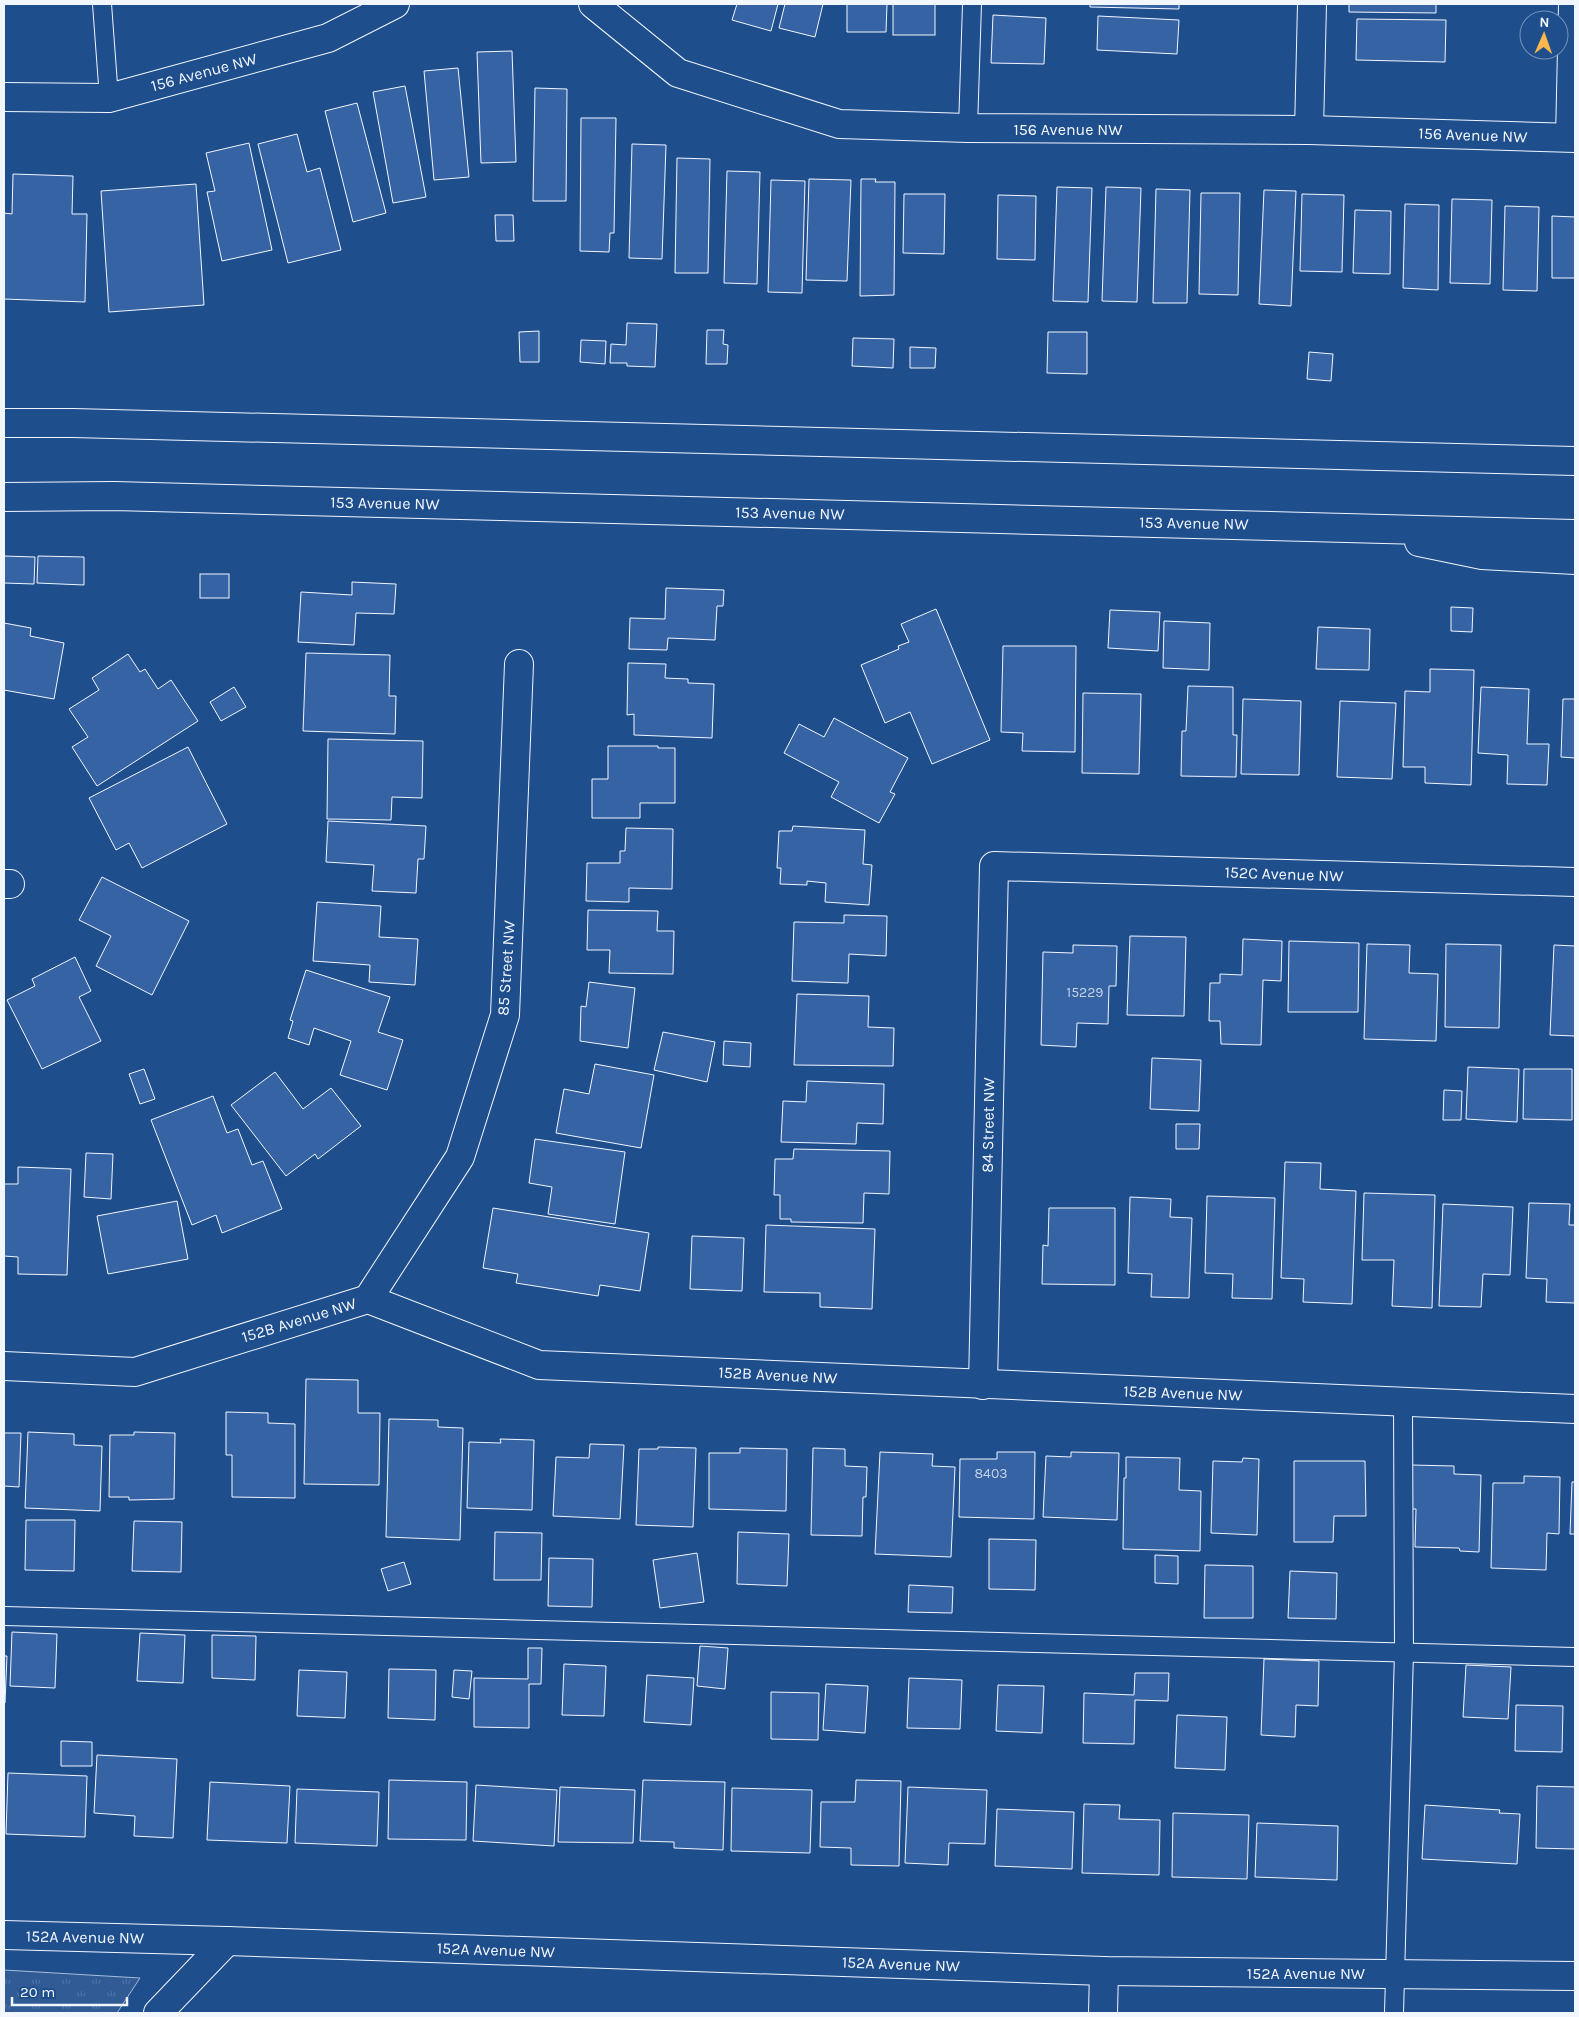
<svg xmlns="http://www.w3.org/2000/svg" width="1579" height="2017" viewBox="0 0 1579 2017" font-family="Karla,sans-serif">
	<defs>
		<pattern id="grass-tufts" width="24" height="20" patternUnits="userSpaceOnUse" patternTransform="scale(1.25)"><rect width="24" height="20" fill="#305b95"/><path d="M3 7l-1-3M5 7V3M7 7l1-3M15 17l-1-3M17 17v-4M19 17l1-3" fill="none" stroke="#4e73a5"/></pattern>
	</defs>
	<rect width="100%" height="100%" fill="#1f4e8c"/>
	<polygon fill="url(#grass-tufts)" stroke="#a8bbd7" points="4,1970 140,1978 117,2013 4,2013"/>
	<g fill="#3563a3" stroke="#f2f6ff">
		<polygon points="737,4 778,4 771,31 732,20"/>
		<polygon points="785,4 823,4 815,37 779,28"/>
		<polygon points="847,4 887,4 886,32 847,32"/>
		<rect x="893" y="4" width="42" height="31"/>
		<polygon points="1090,4 1179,4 1179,9 1090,7"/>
		<polygon points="1349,4 1436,4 1436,13 1349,12"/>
		<polygon points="993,15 1046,18 1044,64 991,63"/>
		<polygon points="1098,16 1179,20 1177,54 1097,50"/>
		<polygon points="1357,19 1446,20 1445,62 1356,60"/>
		<polygon points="512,51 516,162 481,163 477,52"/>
		<polygon points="458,68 469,177 434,180 424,71"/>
		<polygon points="405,86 426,197 393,203 373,92"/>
		<polygon points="535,88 567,89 566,201 533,201"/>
		<polygon points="357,103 386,213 353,222 325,111"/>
		<polygon points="581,118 616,118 614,233 610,233 609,252 580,251"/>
		<polygon points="297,134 307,172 320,168 341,250 288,263 258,144"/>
		<polygon points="249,143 272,250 222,261 207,192 215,191 206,153"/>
		<polygon points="632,144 666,145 662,259 629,258"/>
		<polygon points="677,158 710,159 708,273 675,273"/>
		<polygon points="727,171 760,172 757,284 724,283"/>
		<polygon points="13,174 73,176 72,214 87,214 85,302 4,299 4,213 12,214"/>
		<polygon points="809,179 851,180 847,281 806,280"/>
		<polygon points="861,179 876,179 875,182 895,182 894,295 860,296"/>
		<polygon points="771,180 805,181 802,293 768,292"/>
		<polygon points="196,184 204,305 109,312 101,191"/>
		<polygon points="1057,187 1092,188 1088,302 1053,301"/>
		<polygon points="1106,187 1141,188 1137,302 1102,301"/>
		<polygon points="1156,189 1190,190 1187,303 1153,303"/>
		<polygon points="1264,190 1296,191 1291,306 1259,304"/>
		<polygon points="1201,193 1240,193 1238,295 1199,294"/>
		<polygon points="904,194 945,194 944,254 903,253"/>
		<polygon points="1302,194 1344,195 1342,272 1300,271"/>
		<polygon points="998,195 1036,196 1035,260 997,259"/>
		<polygon points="1452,199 1492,200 1490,284 1450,283"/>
		<polygon points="1405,204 1439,205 1438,290 1403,288"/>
		<polygon points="1505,206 1539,207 1537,291 1503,290"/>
		<polygon points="1355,210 1391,211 1390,274 1353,273"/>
		<polygon points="495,215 513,215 514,241 496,241"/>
		<polygon points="1552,216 1575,217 1575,278 1552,278"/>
		<polygon points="627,323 657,324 655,367 627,366 627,363 610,363 611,344 626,345"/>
		<polygon points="707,330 724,330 723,344 728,345 727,364 706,364"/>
		<polygon points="539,331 539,362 520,362 519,332"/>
		<polygon points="1048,332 1087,332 1087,374 1047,373"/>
		<polygon points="853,338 894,339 893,368 852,366"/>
		<polygon points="581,340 606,341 605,364 580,362"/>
		<polygon points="910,347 936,348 935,368 910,368"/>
		<polygon points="1309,352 1333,354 1331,381 1307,379"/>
		<polygon points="4,556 35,557 34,584 4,583"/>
		<polygon points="38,556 84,557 84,585 37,583"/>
		<rect x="200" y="574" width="29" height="24"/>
		<polygon points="352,582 396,584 394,614 356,613 354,645 298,642 301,592 352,595"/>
		<polygon points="666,588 724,590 723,606 717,606 715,640 668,638 667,650 629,649 630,618 665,619"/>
		<polygon points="1451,607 1473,608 1472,632 1451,631"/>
		<polygon points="936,609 990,740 932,764 910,712 885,723 861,665 899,649 898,646 909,642 901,624"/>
		<polygon points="1110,610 1160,612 1158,651 1108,648"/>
		<polygon points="1164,621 1210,623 1209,670 1163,668"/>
		<polygon points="4,623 31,628 30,636 64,643 54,699 4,690"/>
		<polygon points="1318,627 1370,629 1369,670 1316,669"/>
		<polygon points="1003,646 1076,646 1075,752 1022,751 1023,733 1001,732"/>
		<polygon points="306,653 390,655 389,696 396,696 395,734 303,731"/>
		<polygon points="128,654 140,672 145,669 158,689 171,680 198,721 97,786 72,747 88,737 69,709 99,690 92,678"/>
		<polygon points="628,663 666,664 665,678 688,679 688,683 714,684 712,738 634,735 634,714 627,715"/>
		<polygon points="1430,669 1474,670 1471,785 1425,783 1425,767 1403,767 1405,691 1430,692"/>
		<polygon points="1188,686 1233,687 1233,735 1237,735 1236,777 1181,776 1182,731 1186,731"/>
		<polygon points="234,687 246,707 221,721 210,702"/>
		<polygon points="1481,687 1529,689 1527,744 1549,744 1547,785 1507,784 1508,755 1478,753"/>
		<polygon points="1083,693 1141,694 1139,774 1082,773"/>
		<polygon points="1243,699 1301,701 1299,775 1241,774"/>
		<polygon points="1563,699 1575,699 1575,758 1561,757"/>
		<polygon points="1340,701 1396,703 1392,779 1337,777"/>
		<polygon points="834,718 908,758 890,792 895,794 879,823 831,797 839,782 784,753 799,724 824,737"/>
		<polygon points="328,739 423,741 422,798 392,797 391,820 327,819"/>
		<polygon points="608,746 658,746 658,748 675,748 675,803 640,803 640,818 592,818 592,779 608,779"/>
		<polygon points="188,747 227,824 142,868 129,843 116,850 89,798"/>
		<polygon points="328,821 426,826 424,859 418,859 416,893 372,891 374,865 326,862"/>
		<polygon points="793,826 865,830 863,864 872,865 869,905 825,902 826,883 807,881 807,885 780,884 781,868 777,868 779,831 792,831"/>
		<polygon points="626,828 673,829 672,889 629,888 629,902 586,901 587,863 620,863 620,851 625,851"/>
		<polygon points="102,877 189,921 152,995 96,966 111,936 79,920"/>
		<polygon points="317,902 381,906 379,937 418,939 415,985 369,982 370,965 313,961"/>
		<polygon points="588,910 658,911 657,931 674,931 673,974 609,973 610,950 587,950"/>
		<polygon points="844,915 887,916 886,956 849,954 848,983 792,981 794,922 844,923"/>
		<polygon points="1130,936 1186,937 1184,1016 1127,1015"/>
		<polygon points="1243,939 1282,941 1281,981 1263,980 1261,1045 1221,1044 1220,1021 1209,1021 1210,983 1220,983 1220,974 1242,975"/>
		<polygon points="1289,941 1359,943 1358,1012 1288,1012"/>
		<polygon points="1367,944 1410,945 1409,973 1438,974 1436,1041 1364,1039"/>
		<polygon points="1446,944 1501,945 1499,1028 1445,1027"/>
		<polygon points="1073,945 1117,946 1116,986 1109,986 1108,1024 1077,1023 1076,1047 1041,1045 1043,952 1073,953"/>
		<polygon points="1554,945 1575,946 1575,1036 1550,1035"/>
		<polygon points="75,957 91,991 79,997 101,1041 42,1069 7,1000 35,986 32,979"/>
		<polygon points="306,970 390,997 378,1032 403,1040 387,1090 340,1075 351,1041 314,1028 309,1045 288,1038 293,1021 290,1020"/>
		<polygon points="589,982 635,988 628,1048 580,1041 581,1006 586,1007"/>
		<polygon points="797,994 869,996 868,1027 894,1028 893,1066 794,1065"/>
		<polygon points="663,1032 715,1042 707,1082 654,1070"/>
		<polygon points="724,1041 751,1043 750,1067 723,1065"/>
		<polygon points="1152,1058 1201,1060 1199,1111 1150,1109"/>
		<polygon points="595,1064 654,1075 641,1148 556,1133 564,1089 589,1094"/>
		<polygon points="1468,1067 1519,1069 1517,1122 1466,1119"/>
		<polygon points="144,1069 155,1099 140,1104 129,1074"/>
		<polygon points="1524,1069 1572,1069 1572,1120 1523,1119"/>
		<polygon points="275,1072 303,1109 331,1088 361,1126 318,1159 315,1154 286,1176 231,1105"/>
		<polygon points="807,1081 884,1084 883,1124 857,1123 856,1144 781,1142 783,1101 806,1102"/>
		<polygon points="1444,1090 1462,1091 1461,1120 1443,1120"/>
		<polygon points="213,1096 227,1133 238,1129 252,1165 263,1161 282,1209 222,1233 216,1215 192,1225 151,1120"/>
		<polygon points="1176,1124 1200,1124 1199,1149 1176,1149"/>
		<polygon points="535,1139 625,1152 615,1224 548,1214 552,1187 529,1183"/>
		<polygon points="794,1149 890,1151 889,1194 864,1193 863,1223 791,1222 791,1219 780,1219 780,1195 774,1195 775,1159 793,1159"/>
		<polygon points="86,1153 113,1154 111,1199 84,1197"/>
		<polygon points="1285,1162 1321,1163 1320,1189 1356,1191 1352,1304 1303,1302 1304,1279 1281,1278"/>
		<polygon points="18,1167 71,1169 67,1275 18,1274 18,1257 4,1256 4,1184 18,1184"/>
		<polygon points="1364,1193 1435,1195 1432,1308 1392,1306 1394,1260 1362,1260"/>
		<polygon points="1207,1196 1275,1198 1272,1299 1232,1298 1233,1274 1205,1273"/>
		<polygon points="1130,1197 1171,1199 1170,1217 1192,1218 1189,1298 1151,1297 1152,1274 1128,1273"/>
		<polygon points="177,1201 188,1259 108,1274 97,1216"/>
		<polygon points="1529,1203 1570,1204 1569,1225 1575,1225 1575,1303 1546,1302 1547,1279 1526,1278"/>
		<polygon points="1443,1204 1513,1207 1510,1275 1483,1274 1481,1307 1439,1306"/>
		<polygon points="493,1208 649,1233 640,1291 600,1285 598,1296 516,1283 518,1274 483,1268"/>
		<polygon points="1049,1208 1115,1208 1115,1285 1042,1284 1043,1245 1048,1246"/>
		<polygon points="766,1225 875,1229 872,1309 820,1307 820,1293 764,1292"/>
		<polygon points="692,1236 744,1238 742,1291 690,1289"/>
		<polygon points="306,1379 358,1380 358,1413 380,1413 379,1485 304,1484"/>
		<polygon points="226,1412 268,1413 268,1423 295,1424 295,1498 232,1497 232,1455 226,1455"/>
		<polygon points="389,1419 438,1420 438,1427 463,1428 460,1540 386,1537"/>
		<polygon points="28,1432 74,1434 74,1445 102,1446 100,1511 25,1508"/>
		<polygon points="134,1432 175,1433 174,1499 129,1500 129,1497 109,1497 110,1435 134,1435"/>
		<polygon points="4,1433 21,1433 19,1487 4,1486"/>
		<polygon points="500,1439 534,1440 532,1510 467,1508 469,1442 501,1443"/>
		<polygon points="590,1444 624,1445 620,1519 553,1516 556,1457 589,1458"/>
		<polygon points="658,1447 696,1448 693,1527 636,1525 639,1449 658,1449"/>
		<polygon points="740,1448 787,1449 786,1511 709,1509 709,1453 740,1453"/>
		<polygon points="813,1448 845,1449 845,1466 867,1467 866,1497 863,1497 862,1536 811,1535"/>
		<polygon points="880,1452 933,1454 932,1466 955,1467 951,1557 875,1554"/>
		<polygon points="997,1452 1035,1452 1034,1519 959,1517 960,1459 997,1459"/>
		<polygon points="1071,1452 1119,1453 1117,1520 1043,1517 1046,1456 1071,1457"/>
		<polygon points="1126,1457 1180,1458 1179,1490 1201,1491 1200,1551 1123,1549 1124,1478 1126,1478"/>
		<polygon points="1243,1458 1259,1459 1257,1535 1211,1533 1213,1461 1242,1462"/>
		<polygon points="1294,1461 1365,1461 1366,1516 1334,1516 1333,1542 1294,1542"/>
		<polygon points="1411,1465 1454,1466 1454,1474 1481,1475 1479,1552 1460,1551 1459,1548 1415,1547 1416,1509 1409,1509"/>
		<polygon points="1524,1476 1560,1477 1559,1534 1547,1533 1546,1570 1491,1568 1493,1483 1524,1483"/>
		<polygon points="1572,1482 1575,1482 1575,1534 1570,1534"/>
		<polygon points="26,1520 75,1520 74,1571 25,1570"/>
		<polygon points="134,1521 182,1522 181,1572 132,1571"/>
		<polygon points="495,1532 542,1533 541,1580 494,1580"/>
		<polygon points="738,1532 789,1534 787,1586 737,1584"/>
		<polygon points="989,1539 1036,1540 1035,1590 989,1589"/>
		<polygon points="697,1553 704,1602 660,1608 653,1560"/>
		<polygon points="1155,1555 1178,1556 1178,1584 1155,1583"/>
		<polygon points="549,1558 593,1559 592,1607 548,1606"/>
		<polygon points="404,1562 411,1584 388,1591 381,1569"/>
		<polygon points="1205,1565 1253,1566 1253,1618 1204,1618"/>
		<polygon points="1290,1571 1337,1573 1336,1619 1288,1618"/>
		<polygon points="909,1585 953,1587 952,1613 908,1612"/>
		<polygon points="12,1632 57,1634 55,1688 10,1686"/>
		<polygon points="140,1633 185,1635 183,1683 137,1681"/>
		<polygon points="212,1635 256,1636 255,1680 212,1678"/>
		<polygon points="700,1646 728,1648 725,1689 697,1686"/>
		<polygon points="528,1648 542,1648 541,1684 529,1684 529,1728 474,1727 474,1678 528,1679"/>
		<polygon points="4,1656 7,1656 5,1703 4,1703"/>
		<polygon points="1264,1659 1319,1661 1318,1706 1296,1705 1295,1737 1261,1735"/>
		<polygon points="564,1664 606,1666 604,1716 562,1715"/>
		<polygon points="1466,1665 1511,1667 1508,1719 1463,1717"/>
		<polygon points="389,1669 436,1670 435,1720 388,1718"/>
		<polygon points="299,1670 347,1672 345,1718 297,1716"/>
		<polygon points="454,1670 472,1671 469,1699 452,1697"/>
		<polygon points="1135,1673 1169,1673 1168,1701 1135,1700 1134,1744 1083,1743 1084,1693 1134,1695"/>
		<polygon points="647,1675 694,1678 691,1725 644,1722"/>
		<polygon points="909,1678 962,1680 960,1729 907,1728"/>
		<polygon points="826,1684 868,1686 865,1733 823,1730"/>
		<polygon points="998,1685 1044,1686 1042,1733 996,1731"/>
		<polygon points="771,1692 819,1693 818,1740 771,1739"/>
		<polygon points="1516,1705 1563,1706 1562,1752 1515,1751"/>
		<polygon points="1177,1715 1227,1717 1225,1770 1175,1768"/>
		<polygon points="61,1741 92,1742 92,1766 61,1766"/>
		<polygon points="97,1755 177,1759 173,1838 134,1836 135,1816 94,1813"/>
		<polygon points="8,1773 87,1776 85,1837 6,1834"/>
		<polygon points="389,1780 467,1782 466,1840 388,1839"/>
		<polygon points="643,1780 725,1782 723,1850 674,1848 674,1842 640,1841"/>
		<polygon points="856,1780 901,1781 899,1866 851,1865 851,1848 820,1847 821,1802 855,1802"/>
		<polygon points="210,1782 290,1786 287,1843 207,1840"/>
		<polygon points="476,1785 557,1790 554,1846 473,1841"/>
		<polygon points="1537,1786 1575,1787 1575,1849 1536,1848"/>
		<polygon points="560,1787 635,1790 633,1843 558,1842"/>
		<polygon points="908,1787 987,1790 985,1844 949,1843 948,1865 905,1863"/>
		<polygon points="732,1788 812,1790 810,1853 731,1851"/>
		<polygon points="297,1789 379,1792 377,1846 295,1843"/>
		<polygon points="1084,1804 1120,1805 1119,1819 1160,1820 1159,1875 1082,1873"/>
		<polygon points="1425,1805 1500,1810 1499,1813 1520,1814 1517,1864 1422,1859"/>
		<polygon points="997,1809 1074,1812 1072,1869 995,1866"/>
		<polygon points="1173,1813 1249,1815 1247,1879 1172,1877"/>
		<polygon points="1257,1823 1338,1826 1337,1880 1255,1877"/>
	</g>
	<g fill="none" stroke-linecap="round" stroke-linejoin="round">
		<g stroke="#f2f6ff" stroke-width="20">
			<g id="service">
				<polyline points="102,4 109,98"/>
				<polyline points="968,128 972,4"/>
				<polyline points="1565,138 1568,4"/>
				<polyline points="4,1616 1575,1657"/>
				<polyline points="1394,2013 1404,1652 1403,1402"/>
			</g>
		</g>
		<g stroke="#f2f6ff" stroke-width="30">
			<g id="minor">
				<polyline points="593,4 678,73 839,124 968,128 1309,130 1575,138"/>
				<polyline points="1309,130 1312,4"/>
				<polyline points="4,884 10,884"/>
				<polyline points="368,1299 460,1157 505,1015 519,664"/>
				<polyline points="4,1366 135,1372 368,1299 539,1365 1575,1409"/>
				<polyline points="983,1385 994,866 1575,882"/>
				<polyline points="4,1935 227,1941 1104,1971 1575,1976"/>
				<polyline points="158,2013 227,1941"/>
				<polyline points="1103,2013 1104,1971"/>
			</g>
		</g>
		<g stroke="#f2f6ff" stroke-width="30">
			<polyline id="tertiary" points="4,97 109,98 328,38 395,4"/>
		</g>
		<g stroke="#f2f6ff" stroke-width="30">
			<g id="secondary">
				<polyline points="4,423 73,423 1575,461"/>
				<polyline points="4,497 114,496 1575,534"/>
				<polyline points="1419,542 1482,555 1575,560"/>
			</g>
		</g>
		<use href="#service" stroke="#1f4e8c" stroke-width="18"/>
		<use href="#minor" stroke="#1f4e8c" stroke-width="28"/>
		<use href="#tertiary" stroke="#1f4e8c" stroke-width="28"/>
		<use href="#secondary" stroke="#1f4e8c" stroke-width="28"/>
	</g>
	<g text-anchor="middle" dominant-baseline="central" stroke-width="4" stroke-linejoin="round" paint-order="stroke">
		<g font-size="14" fill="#c3d1e8">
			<text x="1085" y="992">15229</text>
			<text x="991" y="1473">8403</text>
		</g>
		<g font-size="16" fill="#f2f6ff" stroke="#1f4e8c">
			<text transform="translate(204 72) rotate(-15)">156 Avenue NW</text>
			<text x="1068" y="129">156 Avenue NW</text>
			<text transform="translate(1473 135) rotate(2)">156 Avenue NW</text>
			<text transform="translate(385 503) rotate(1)">153 Avenue NW</text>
			<text transform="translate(790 513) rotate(1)">153 Avenue NW</text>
			<text transform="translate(1194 523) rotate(1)">153 Avenue NW</text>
			<text transform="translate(1284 874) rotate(2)">152C Avenue NW</text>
			<text transform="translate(506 968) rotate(-86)">85 Street NW</text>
			<text transform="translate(988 1125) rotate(-89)">84 Street NW</text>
			<text transform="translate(299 1320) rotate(-17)">152B Avenue NW</text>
			<text transform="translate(778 1375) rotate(3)">152B Avenue NW</text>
			<text transform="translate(1183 1393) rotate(2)">152B Avenue NW</text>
			<text transform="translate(85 1937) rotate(1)">152A Avenue NW</text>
			<text transform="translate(496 1950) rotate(2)">152A Avenue NW</text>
			<text transform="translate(901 1964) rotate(2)">152A Avenue NW</text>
			<text x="1306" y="1973">152A Avenue NW</text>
		</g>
	</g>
	<rect width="1579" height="2017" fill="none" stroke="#f2f6ff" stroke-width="10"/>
	<g transform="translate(1544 35) rotate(2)"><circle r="24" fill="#1f4e8c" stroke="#7391ba"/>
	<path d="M0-4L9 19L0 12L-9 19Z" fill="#ffb74d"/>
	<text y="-8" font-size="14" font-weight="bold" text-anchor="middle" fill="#f2f6ff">N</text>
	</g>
	<path d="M12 1997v8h115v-8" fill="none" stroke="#f2f6ff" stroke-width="2.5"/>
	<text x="20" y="1997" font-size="15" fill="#f2f6ff" stroke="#1f4e8c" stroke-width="4" paint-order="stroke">20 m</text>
</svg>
